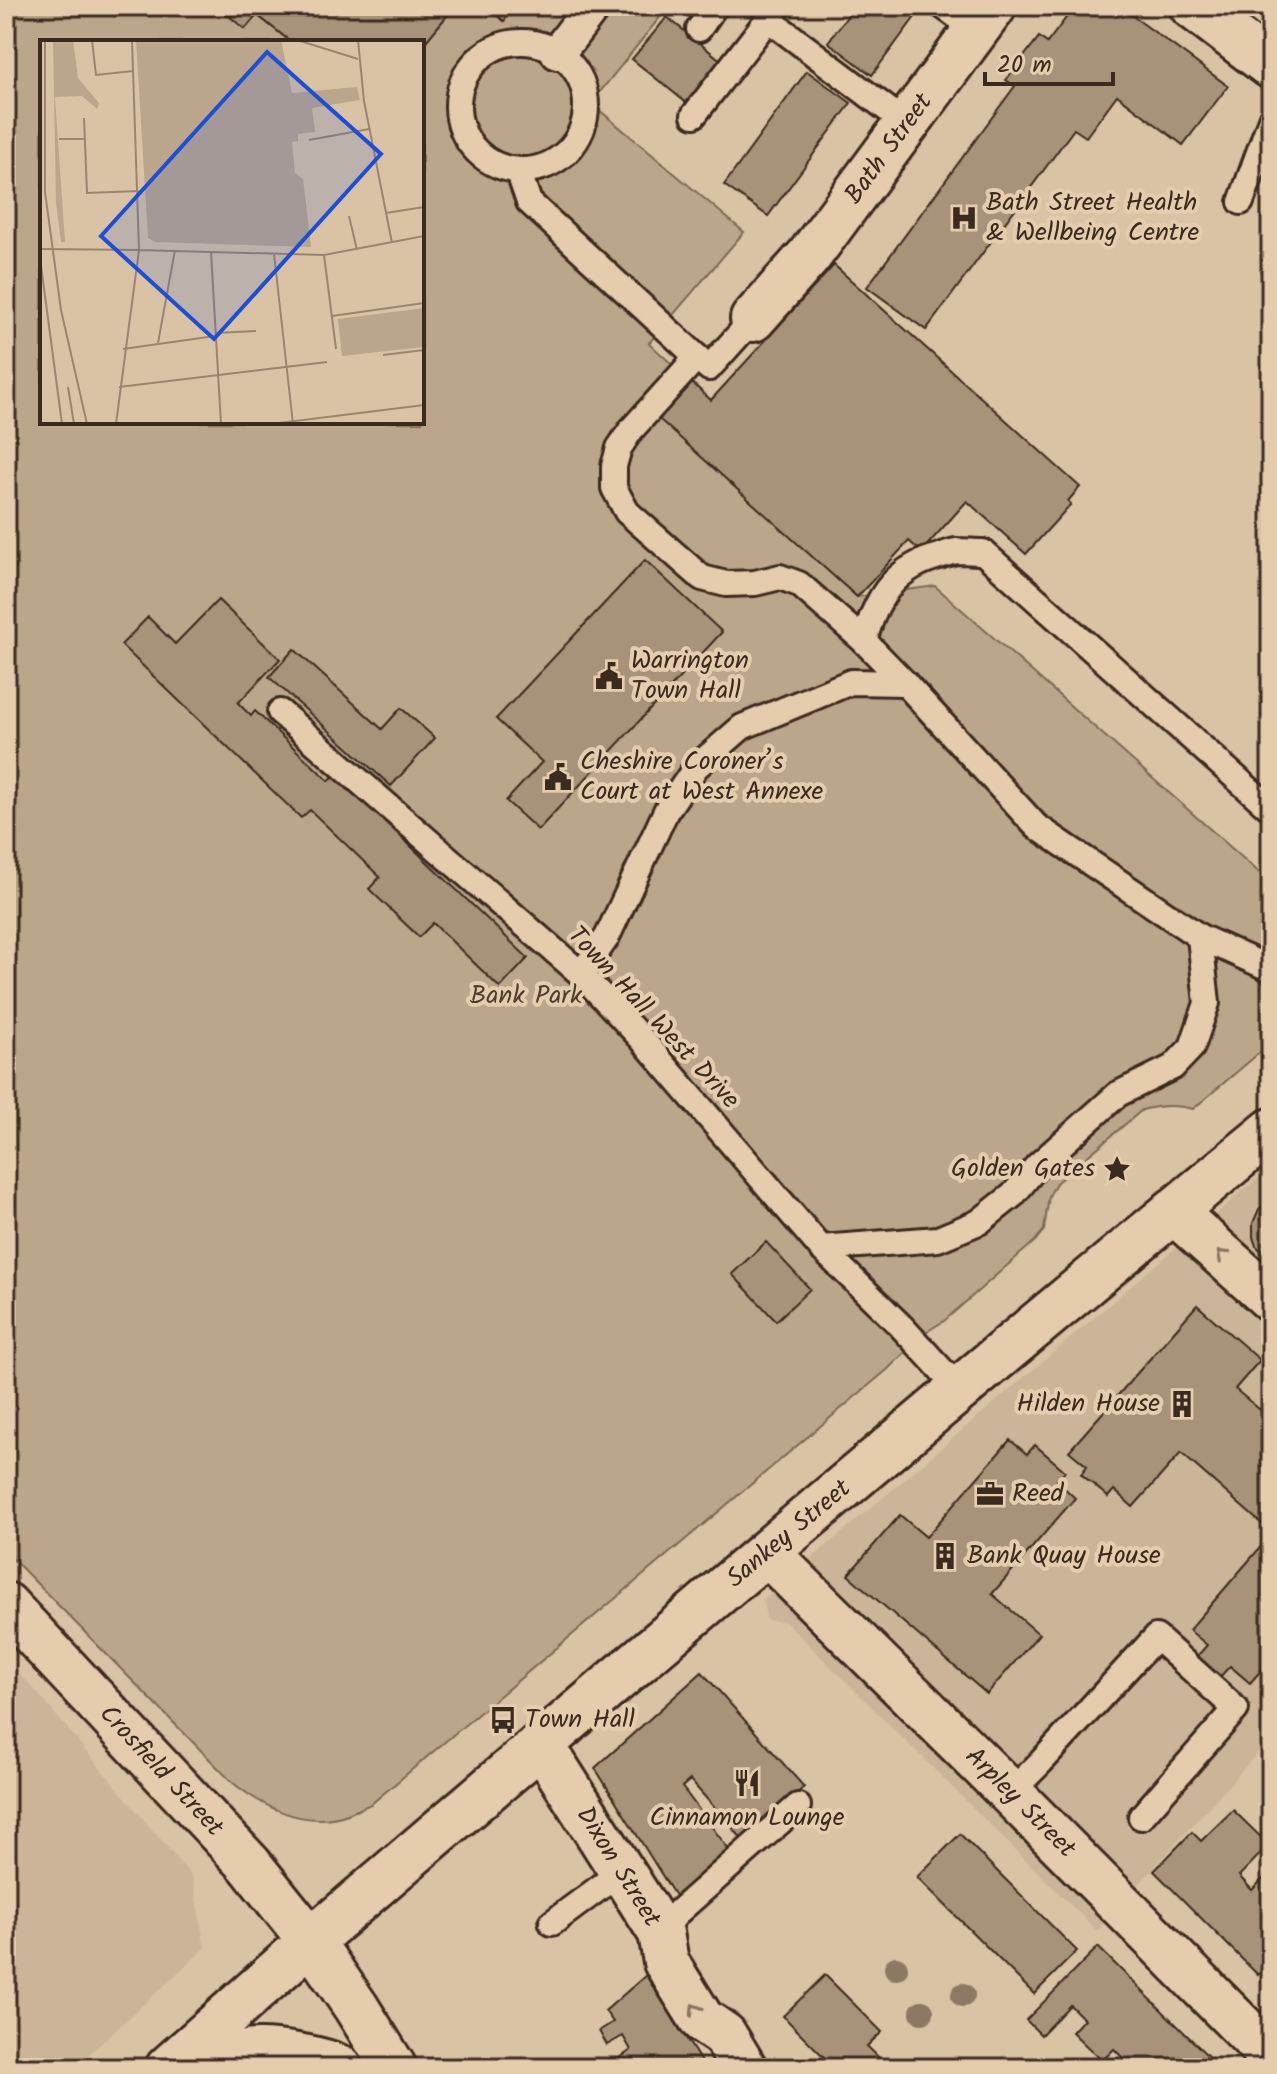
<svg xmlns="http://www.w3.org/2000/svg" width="1277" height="2074" viewBox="0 0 1277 2074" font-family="Kalam,sans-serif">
	<rect width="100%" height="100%" fill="#dac2a4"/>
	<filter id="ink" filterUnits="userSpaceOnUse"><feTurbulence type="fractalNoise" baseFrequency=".0125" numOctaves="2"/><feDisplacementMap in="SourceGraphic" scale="16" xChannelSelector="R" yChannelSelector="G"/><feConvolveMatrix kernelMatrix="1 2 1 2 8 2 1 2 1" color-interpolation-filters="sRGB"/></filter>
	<g filter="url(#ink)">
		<g fill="#cbb497">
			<polygon points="1271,1167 1271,1738 1097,1931 786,1622 767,1620 763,1600"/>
			<polygon points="6,1665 28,1682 192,1877 205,1948 74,2068 6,2068"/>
		</g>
		<path fill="#bca68b" stroke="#7c6854" stroke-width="2" d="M6,6H217L245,29L257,15L291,42H42V422H422V46L455,6H486L504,20L516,6H669L591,103L744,232L649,343L692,383L660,419L857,597L935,586L1271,883V1043L1193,1109C1175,1104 1160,1105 1142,1110L1056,1183L1049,1196L1044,1230L1035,1241L944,1321L926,1332L887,1370L371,1804C363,1807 356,1811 348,1814C306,1829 264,1808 232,1782L6,1552Z"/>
		<g fill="#a8937a" stroke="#3b2a1e" stroke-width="2">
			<polygon points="217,6 455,6 422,46 422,42 291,42 257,15 245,29"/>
			<polygon points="486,6 516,6 504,21"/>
			<polygon points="855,6 901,6 915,17 872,75 828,42"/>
			<polygon points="1075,6 1119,6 1228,86 1183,145 1117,95 1086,137 1074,129 926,330 867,287 1015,86 1006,80 1039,37 1047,43"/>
			<polygon points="667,17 723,62 688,104 632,59"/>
			<polygon points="807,71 851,103 768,216 724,185"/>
			<polygon points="834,265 1080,487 1068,501 1071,504 1026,554 967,501 921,552 909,541 857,597 659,419 692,383 711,400"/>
			<polygon points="645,560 722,632 538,830 506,801 542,762 496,719"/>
			<polygon points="218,600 280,659 238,703 251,716 255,711 329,781 335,774 528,958 500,988 433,923 419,937 369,889 380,877 310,810 301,818 121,645 148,617 175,644"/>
			<polygon points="294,649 382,729 401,708 435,738 391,786 269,677"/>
			<polygon points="1271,1199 1271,1259 1256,1246 1253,1237 1253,1223 1259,1209"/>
			<polygon points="766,1242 810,1289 776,1321 732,1274"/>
			<polygon points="1197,1305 1260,1360 1235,1389 1271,1419 1271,1532 1181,1453 1133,1507 1114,1490 1108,1497 1081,1474 1087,1466 1069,1451"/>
			<polygon points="1010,1440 1027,1454 1035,1445 1065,1471 1057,1481 1075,1498 992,1594 1039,1634 987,1694 848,1575 900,1515 926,1537"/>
			<polygon points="1271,1535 1271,1659 1250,1683 1230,1666 1218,1679 1195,1659 1207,1645 1189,1630"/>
			<polygon points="702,1672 804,1787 744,1841 690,1780 682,1787 730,1851 677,1899 595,1768"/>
			<polygon points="1233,1810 1269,1845 1239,1876 1252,1890 1271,1871 1271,1962 1258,1975 1154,1871 1192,1832 1201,1841"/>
			<polygon points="960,1834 1077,1951 1034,1994 917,1877"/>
			<polygon points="1098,1947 1220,2068 1133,2068 1114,2049 1102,2061 1072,2032 1084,2019 1070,2005 1041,2035 1026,2020"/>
			<polygon points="646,1975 705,2068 622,2068 617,2060 631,2050 623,2036 607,2045 599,2031 613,2022 605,2011"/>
			<polygon points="825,1975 882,2032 867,2046 889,2068 835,2068 783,2016"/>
		</g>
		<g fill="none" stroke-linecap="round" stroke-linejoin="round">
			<g stroke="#3b2a1e" stroke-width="30">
				<g id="service">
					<polyline points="943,6 976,30"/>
					<polyline points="768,19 907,124"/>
					<polyline points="699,29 715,6"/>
					<circle cx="522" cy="106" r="64"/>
					<polyline points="694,115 778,6"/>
					<polyline points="518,170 529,202 709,368 753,319"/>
					<polyline points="1241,202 1271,119"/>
					<polyline points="697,357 631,430 619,448 614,466 614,488 627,512 702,578 726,584 755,583 780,577 799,584 864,641 905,683 1036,826 1200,937 1271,969"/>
					<path d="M864,641C875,602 891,571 933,558C941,556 949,552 957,551C966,551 974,552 983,552L1271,809"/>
					<polyline points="280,712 581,974 641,1038 821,1248 901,1326 960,1390"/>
					<polyline points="581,974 607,937 666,811 696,767 742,727 851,682 905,683"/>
					<polyline points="821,1248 938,1239 979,1222 1013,1195 1037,1166 1118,1094 1173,1067 1192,1047 1207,1003 1200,937"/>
					<polyline points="1010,1793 1041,1762 1156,1637 1236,1709 1141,1817"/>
					<polyline points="552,1923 622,1871"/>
					<polyline points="661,1933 679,1911 798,1806"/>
				</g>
			</g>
			<g stroke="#3b2a1e" stroke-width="40">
				<polyline id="pedestrian" points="558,52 593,6"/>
			</g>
			<g stroke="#3b2a1e" stroke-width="50">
				<g id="minor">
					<polyline points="1192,6 1271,66"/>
					<polyline points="753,319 809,256 994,6"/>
					<polyline points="1173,1211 1271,1299"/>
					<polyline points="767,1553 1010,1793 1271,2056"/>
					<polyline points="541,1744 661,1933 666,1962 702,2020 724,2035 744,2068"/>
					<path d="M311,1941C629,1669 947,1396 1271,1131"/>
				</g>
			</g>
			<g stroke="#3b2a1e" stroke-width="50">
				<polyline id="tertiary" points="6,1605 249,1864 311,1941"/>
			</g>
			<g stroke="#3b2a1e" stroke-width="50">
				<g id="trunk">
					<polyline points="168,2068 311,1941 356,2007 394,2068"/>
					<path d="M198,2068C217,2060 239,2052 259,2052C278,2052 324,2059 340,2068"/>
				</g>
			</g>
			<use href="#service" stroke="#e4ccad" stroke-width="24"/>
			<use href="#pedestrian" stroke="#e4ccad" stroke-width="34"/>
			<use href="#minor" stroke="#e4ccad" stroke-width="44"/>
			<use href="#tertiary" stroke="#e4ccad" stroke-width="44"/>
			<use href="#trunk" stroke="#e4ccad" stroke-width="44"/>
		</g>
		<g fill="#8d7963">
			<circle cx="896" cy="1968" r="12"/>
			<circle cx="963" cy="1995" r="12"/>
			<circle cx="922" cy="2012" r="12"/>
		</g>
		<defs><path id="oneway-chevron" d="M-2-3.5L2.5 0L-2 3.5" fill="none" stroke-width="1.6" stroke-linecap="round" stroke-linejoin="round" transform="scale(2)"/></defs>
		<g stroke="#87735e">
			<use href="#oneway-chevron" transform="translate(1222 1255) rotate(-138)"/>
			<use href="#oneway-chevron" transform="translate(695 2009) rotate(-123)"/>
		</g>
	</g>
	<defs>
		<g id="hospital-bare" transform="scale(2.16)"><path d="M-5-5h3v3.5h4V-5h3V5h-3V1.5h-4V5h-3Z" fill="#3b2a1e" stroke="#e4ccad" stroke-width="2.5" paint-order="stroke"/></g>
		<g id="civic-bare" transform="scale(2.16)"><path d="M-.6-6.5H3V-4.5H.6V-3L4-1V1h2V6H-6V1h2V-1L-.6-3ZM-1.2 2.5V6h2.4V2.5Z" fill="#3b2a1e" stroke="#e4ccad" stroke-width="2.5" paint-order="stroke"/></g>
		<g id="sight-bare" transform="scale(2.16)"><path d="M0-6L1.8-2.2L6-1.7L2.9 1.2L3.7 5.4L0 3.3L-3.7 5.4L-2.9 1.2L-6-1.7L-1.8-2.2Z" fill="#3b2a1e" stroke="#e4ccad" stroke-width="2.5" paint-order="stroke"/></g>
		<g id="building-bare" transform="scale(2.16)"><path d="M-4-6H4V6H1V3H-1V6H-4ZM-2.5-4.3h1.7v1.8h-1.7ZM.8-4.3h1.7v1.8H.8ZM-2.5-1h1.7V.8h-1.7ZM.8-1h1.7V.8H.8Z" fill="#3b2a1e" stroke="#e4ccad" stroke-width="2.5" paint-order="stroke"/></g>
		<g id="office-bare" transform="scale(2.16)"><path d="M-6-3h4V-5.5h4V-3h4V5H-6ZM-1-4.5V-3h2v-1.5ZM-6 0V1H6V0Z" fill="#3b2a1e" stroke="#e4ccad" stroke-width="2.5" paint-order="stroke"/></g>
		<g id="bus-bare" transform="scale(2.16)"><path d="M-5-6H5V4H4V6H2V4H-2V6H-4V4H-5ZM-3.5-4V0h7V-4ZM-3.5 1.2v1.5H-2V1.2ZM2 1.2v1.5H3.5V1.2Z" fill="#3b2a1e" stroke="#e4ccad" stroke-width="2.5" paint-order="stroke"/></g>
		<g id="restaurant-bare" transform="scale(2.16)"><path d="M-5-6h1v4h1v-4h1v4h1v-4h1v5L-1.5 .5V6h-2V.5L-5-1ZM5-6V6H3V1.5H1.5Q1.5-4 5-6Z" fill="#3b2a1e" stroke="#e4ccad" stroke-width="2.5" paint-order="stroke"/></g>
	</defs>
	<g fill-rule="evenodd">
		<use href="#hospital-bare" x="964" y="218"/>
		<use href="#civic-bare" x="609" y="676"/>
		<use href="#civic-bare" x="558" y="777"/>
		<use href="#sight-bare" x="1117" y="1169"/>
		<use href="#building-bare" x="1182" y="1404"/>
		<use href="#office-bare" x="990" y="1494"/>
		<use href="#building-bare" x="945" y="1556"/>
		<use href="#bus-bare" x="503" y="1720"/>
		<use href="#restaurant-bare" x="747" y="1783"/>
	</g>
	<g text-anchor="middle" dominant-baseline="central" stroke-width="8" stroke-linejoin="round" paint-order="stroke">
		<g font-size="26" fill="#3b2a1e" stroke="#e4ccad">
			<text transform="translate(889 149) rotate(-54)">Bath Street</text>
			<text transform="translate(653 1018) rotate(47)">Town Hall West Drive</text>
			<text transform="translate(789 1534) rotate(-40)">Sankey Street</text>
			<text transform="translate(161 1771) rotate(47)">Crosfield Street</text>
			<text transform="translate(1020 1803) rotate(45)">Arpley Street</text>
			<text transform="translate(618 1867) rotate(58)">Dixon Street</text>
		</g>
		<g font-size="26" fill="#3b2a1e" stroke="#e4ccad" text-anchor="start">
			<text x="986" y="203">Bath Street Health<tspan x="986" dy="30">&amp; Wellbeing Centre</tspan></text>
			<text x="631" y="661">Warrington<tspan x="631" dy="30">Town Hall</tspan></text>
			<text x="580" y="762">Cheshire Coroner’s<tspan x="580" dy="30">Court at West Annexe</tspan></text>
			<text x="1095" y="1169" text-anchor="end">Golden Gates</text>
			<text x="1160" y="1404" text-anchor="end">Hilden House</text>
			<text x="1012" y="1494">Reed</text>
			<text x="967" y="1556">Bank Quay House</text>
			<text x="525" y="1720">Town Hall</text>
			<text x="747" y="1818" text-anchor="middle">Cinnamon Lounge</text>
		</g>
		<g font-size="26" fill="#4e3d2e" stroke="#e4ccad">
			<text x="526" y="996">Bank Park</text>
		</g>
	</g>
	<g transform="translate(40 40)">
		<rect width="384" height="384" fill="#dac2a4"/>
		<path d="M13,0H33L38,38L59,63L57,69L42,56L15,57L25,202H21L16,163ZM96,0H241L252,53L317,47L320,60L272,68L275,92L258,94V101L252,102L255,133L263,139L271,207L115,202L108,198ZM384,268V307L302,316L298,279Z" fill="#bca68b"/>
		<path fill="none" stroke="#9a856e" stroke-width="2" d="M5,0V152L21,270L47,384M52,0L56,35L93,31M92,0L99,210L284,215L384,196M257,0L318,19M318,0L324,61L352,203M44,78L47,153L99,151M19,99H45M269,100L329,89M346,173L384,167M309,176L317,210M0,209L99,210L76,384M171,212L181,384M234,214L253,384M284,215L296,309M0,218L22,384M292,276L384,263M175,293L216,291M118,303L135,210M83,309L175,296M343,315L384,310M28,347L34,384M79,347L287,322M231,384L384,365"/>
		<path fill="#1d4ed8" fill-opacity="0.15" stroke="#1d4ed8" stroke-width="4" d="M227,12L341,114L174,299L61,196Z"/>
		<rect width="384" height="384" fill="none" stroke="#3b2a1e" stroke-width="4"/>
	</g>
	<rect width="1277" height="2074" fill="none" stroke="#e4ccad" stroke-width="32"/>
	<rect x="16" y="16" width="1245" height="2042" fill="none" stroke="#3b2a1e" stroke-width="3" filter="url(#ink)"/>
	<path d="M985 72v12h128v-12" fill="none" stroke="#3b2a1e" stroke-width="4"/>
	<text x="997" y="72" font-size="24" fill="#3b2a1e" stroke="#e4ccad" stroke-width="6" paint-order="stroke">20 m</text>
</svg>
